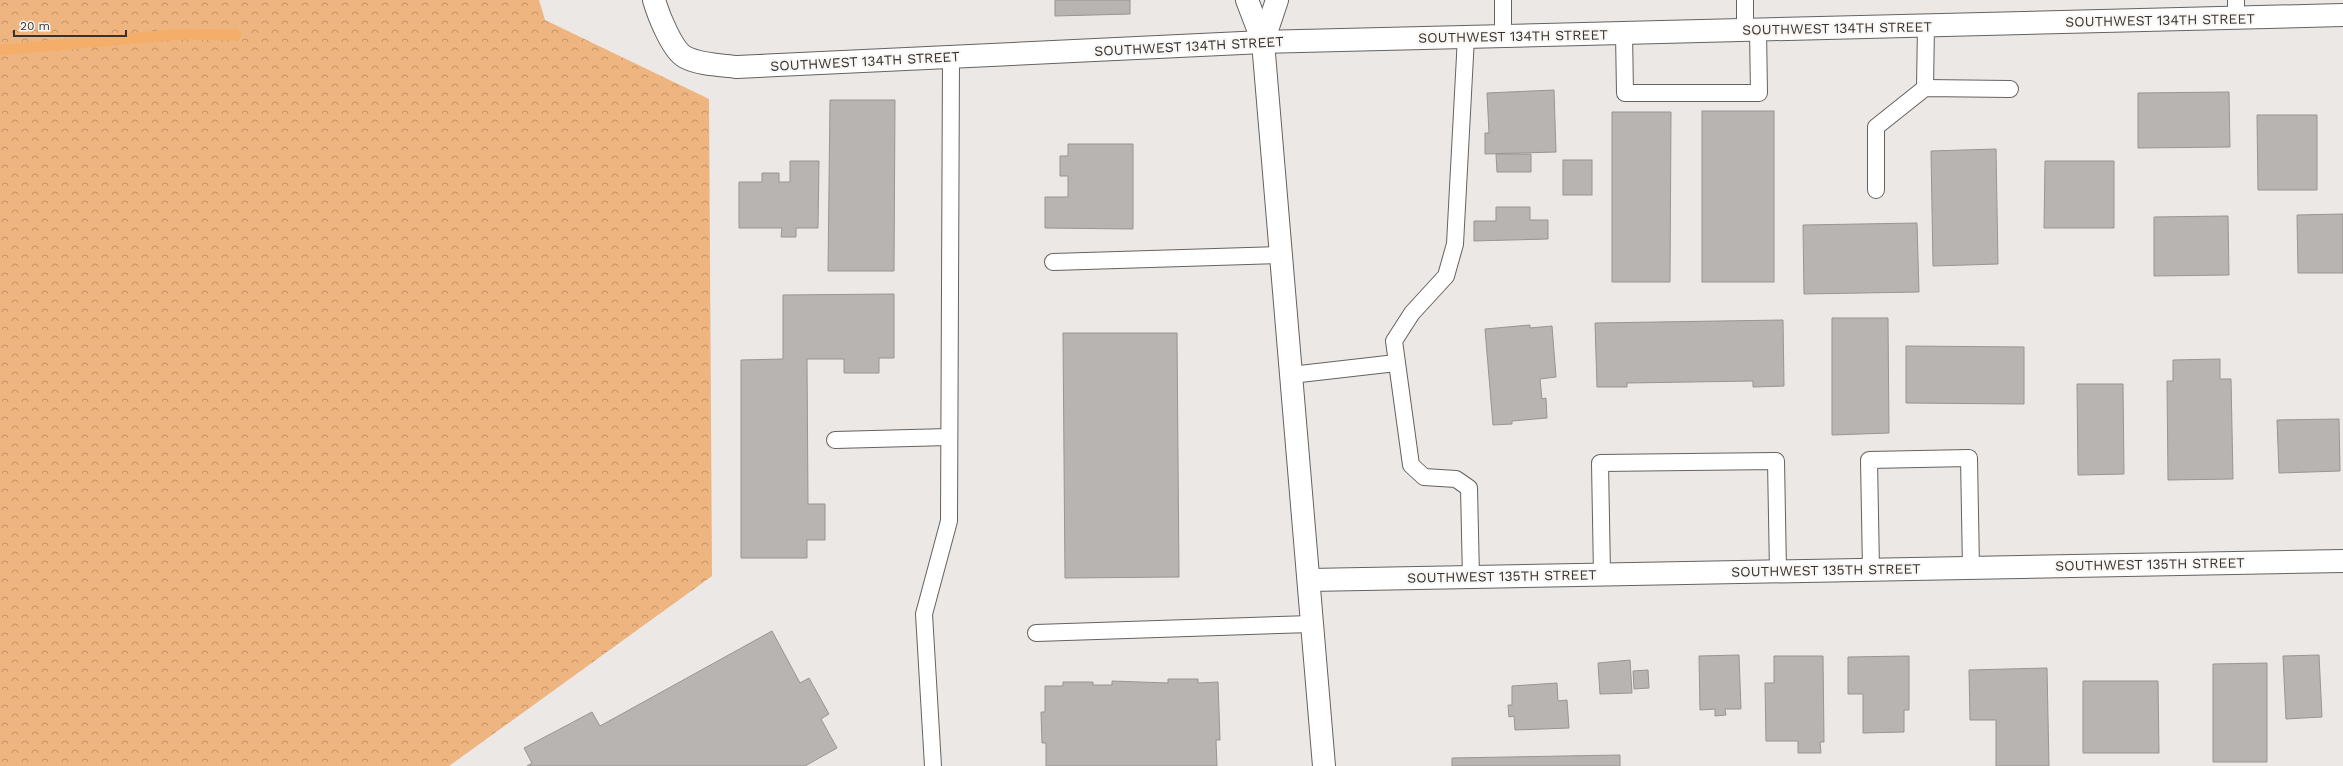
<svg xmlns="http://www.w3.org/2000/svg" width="2343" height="766" viewBox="0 0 2343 766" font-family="'Work Sans',sans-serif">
	<defs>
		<pattern id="forest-crowns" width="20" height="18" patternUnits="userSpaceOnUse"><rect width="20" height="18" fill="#efb580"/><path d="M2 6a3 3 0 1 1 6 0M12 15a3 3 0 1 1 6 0" fill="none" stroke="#c29469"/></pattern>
	</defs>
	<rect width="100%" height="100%" fill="#ece8e5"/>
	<polygon fill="url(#forest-crowns)" points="0,0 539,0 545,20 709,99 712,576 449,766 0,766"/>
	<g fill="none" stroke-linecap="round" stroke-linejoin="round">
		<polyline stroke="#f5ae69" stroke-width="11" points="0,50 183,34 236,35"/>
	</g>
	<g fill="#b7b4b1" stroke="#989592">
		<polygon points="1055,0 1130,0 1130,14 1055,16"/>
		<polygon points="1554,90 1556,152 1485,154 1485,133 1489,133 1487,93"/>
		<polygon points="2229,92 2230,147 2138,148 2138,93"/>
		<polygon points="830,100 895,100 894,271 828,271"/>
		<rect x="1702" y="111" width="72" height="171"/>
		<polygon points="1612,112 1671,112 1670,282 1612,282"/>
		<polygon points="2257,115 2317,115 2317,190 2258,190"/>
		<polygon points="1068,144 1133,144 1133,229 1045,228 1045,197 1068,197 1068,176 1060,176 1060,156 1068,156"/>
		<polygon points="1996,149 1998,264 1933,266 1931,151"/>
		<polygon points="1496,154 1531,154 1531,172 1497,172"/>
		<rect x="1563" y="160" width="29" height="35"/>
		<polygon points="790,161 819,161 818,228 796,228 796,237 781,237 782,228 739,228 739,182 762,182 762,173 779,173 779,182 790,182"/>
		<polygon points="2045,161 2114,161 2114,228 2044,228"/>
		<polygon points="1496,207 1530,207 1530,220 1548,220 1548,239 1474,241 1474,221 1496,221"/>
		<polygon points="2343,214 2343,273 2298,273 2297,215"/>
		<polygon points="2228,216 2229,275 2154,276 2154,217"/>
		<polygon points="1917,223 1919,292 1804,294 1803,225"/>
		<polygon points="894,294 894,358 879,358 879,373 844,373 844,359 807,359 808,504 825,504 825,540 807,540 807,558 741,558 741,360 783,359 783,295"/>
		<polygon points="1832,318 1888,318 1889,433 1832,435"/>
		<polygon points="1783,320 1784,386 1753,387 1753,381 1627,383 1627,387 1597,387 1595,323"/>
		<polygon points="1530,325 1530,328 1552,326 1556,377 1540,379 1542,399 1546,398 1547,418 1512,421 1512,424 1493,425 1485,329"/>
		<polygon points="1063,333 1177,333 1179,577 1065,578"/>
		<polygon points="1906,346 2024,347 2024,404 1906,403"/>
		<polygon points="2220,359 2220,379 2231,379 2233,479 2168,480 2167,381 2173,381 2173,360"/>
		<polygon points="2077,384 2123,384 2124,474 2078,475"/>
		<polygon points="2339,419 2340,471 2279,473 2277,420"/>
		<polygon points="772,631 800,683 809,678 829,714 821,719 837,748 805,766 527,766 532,763 524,748 592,712 600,726"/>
		<polygon points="1739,655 1741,709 1725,709 1726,715 1715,716 1715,709 1700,710 1699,656"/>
		<polygon points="2319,655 2322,717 2286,719 2283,656"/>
		<polygon points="1774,656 1823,656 1824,742 1820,742 1821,753 1798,753 1798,741 1766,741 1765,683 1774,683"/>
		<polygon points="1909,656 1909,710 1904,710 1904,732 1863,733 1863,694 1848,694 1848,657"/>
		<polygon points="1630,660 1632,693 1600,694 1598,663"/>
		<polygon points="2267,663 2267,762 2213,762 2213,664"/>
		<polygon points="2047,668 2049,766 1996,766 1996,720 1970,720 1969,670"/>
		<polygon points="1648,670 1649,688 1634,689 1633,671"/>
		<polygon points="1168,679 1198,679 1198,683 1218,682 1220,740 1216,740 1217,766 1046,766 1046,743 1042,743 1041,712 1045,712 1045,686 1063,686 1063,682 1093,682 1093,685 1112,685 1112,681 1168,683"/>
		<polygon points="2083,681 2158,681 2159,753 2083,753"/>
		<polygon points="1557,683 1558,701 1567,700 1569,728 1515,730 1514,716 1509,717 1508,705 1512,705 1512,686"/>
		<polygon points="1620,755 1620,766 1452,766 1452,758"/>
	</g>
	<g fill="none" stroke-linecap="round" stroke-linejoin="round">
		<g stroke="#656260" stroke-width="18">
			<g id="lane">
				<polyline points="1503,0 1503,36"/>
				<polyline points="1745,0 1745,30"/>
				<polyline points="2236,18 2236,0"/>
				<polyline points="1624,33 1625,93 1759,93 1758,30"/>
				<polyline points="1466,37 1455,244 1446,276 1412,313 1394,341 1411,465 1424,477 1456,479 1469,488 1471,577"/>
				<polyline points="1925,88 1926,26"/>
				<polyline points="1876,190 1876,127 1925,88 2010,89"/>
				<polyline points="1053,262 1281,255"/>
				<polyline points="1291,375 1396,363"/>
				<polyline points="835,440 949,437"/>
				<polyline points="1871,569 1869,460 1969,458 1971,568"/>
				<polyline points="1602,574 1600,463 1776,461 1778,571"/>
				<polyline points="1036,633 1312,624"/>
				<polyline points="933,766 924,614 949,521 951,57"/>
			</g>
		</g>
		<g stroke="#656260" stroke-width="24">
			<g id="street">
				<path d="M654,0C658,14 672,50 685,57C700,65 721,65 737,67L1263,42L2343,15"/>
				<polyline points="1309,580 2343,561"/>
			</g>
		</g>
		<g stroke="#656260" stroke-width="24">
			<g id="secondary">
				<polyline points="1247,0 1263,42 1324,766"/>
				<polyline points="1263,42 1277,0"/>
			</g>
		</g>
		<use href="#lane" stroke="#fff" stroke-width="16"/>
		<use href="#street" stroke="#fff" stroke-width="22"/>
		<use href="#secondary" stroke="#fff" stroke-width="22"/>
	</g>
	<g text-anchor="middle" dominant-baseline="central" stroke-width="4" stroke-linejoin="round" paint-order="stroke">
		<g font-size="14" fill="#343332" stroke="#f9f6f3">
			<text transform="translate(2160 20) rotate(-1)">SOUTHWEST 134TH STREET</text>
			<text transform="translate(1837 28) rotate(-1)">SOUTHWEST 134TH STREET</text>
			<text transform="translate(1513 36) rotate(-1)">SOUTHWEST 134TH STREET</text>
			<text transform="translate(1189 46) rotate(-3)">SOUTHWEST 134TH STREET</text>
			<text transform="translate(865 61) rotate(-3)">SOUTHWEST 134TH STREET</text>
			<text transform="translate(2150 564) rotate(-1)">SOUTHWEST 135TH STREET</text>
			<text transform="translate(1826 570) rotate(-1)">SOUTHWEST 135TH STREET</text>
			<text transform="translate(1502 576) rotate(-1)">SOUTHWEST 135TH STREET</text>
		</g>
	</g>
	<path d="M14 30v6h112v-6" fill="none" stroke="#343332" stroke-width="2"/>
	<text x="20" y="30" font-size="12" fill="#343332" stroke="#f9f6f3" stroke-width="3" paint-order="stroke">20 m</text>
</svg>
